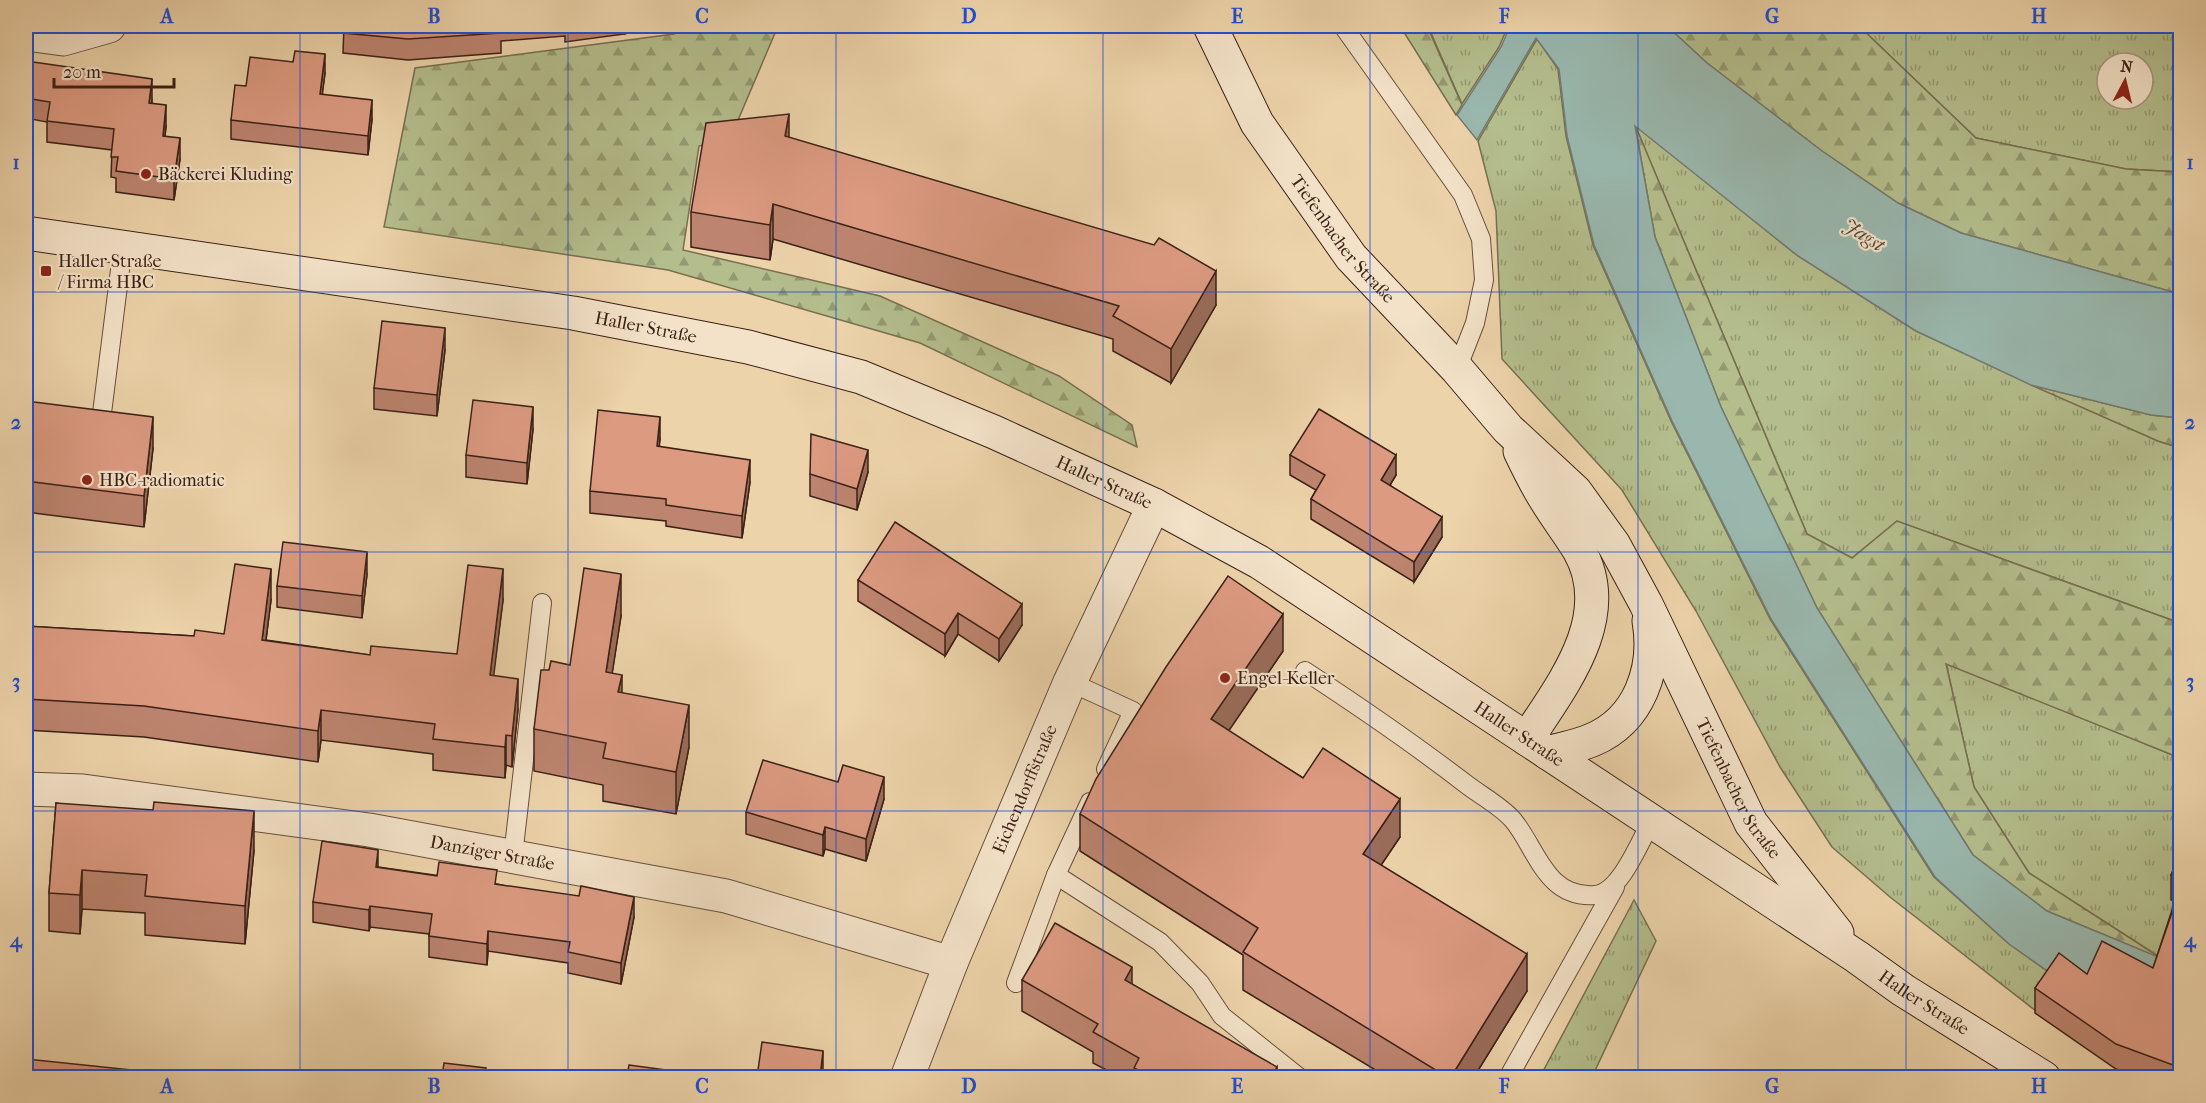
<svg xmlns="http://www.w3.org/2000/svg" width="2206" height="1103" viewBox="0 0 2206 1103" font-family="'IM FELL French Canon',serif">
	<defs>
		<pattern id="grass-tufts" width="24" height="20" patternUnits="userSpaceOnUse" patternTransform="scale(1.5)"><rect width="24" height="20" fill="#b4bd8c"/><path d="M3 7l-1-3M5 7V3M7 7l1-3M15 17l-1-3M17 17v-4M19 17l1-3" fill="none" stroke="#949971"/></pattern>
		<pattern id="forest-firs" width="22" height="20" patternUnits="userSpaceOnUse" patternTransform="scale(1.5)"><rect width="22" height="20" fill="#b4bd8c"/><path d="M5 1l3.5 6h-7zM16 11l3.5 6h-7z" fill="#949971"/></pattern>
	</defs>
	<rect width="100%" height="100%" fill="#edd3aa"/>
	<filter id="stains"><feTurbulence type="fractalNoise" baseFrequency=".00333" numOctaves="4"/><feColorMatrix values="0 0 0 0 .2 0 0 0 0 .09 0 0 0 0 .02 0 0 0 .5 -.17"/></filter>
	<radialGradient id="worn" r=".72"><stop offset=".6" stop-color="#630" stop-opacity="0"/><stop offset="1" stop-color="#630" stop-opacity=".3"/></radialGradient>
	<g fill="url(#grass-tufts)" stroke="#786f51" stroke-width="1.5" fill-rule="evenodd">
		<polygon points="1428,26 1508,26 1499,47 1462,104"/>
		<path d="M1859,26H2180V172L2126,169L1976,138ZM2107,63H2143V99H2107Z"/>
		<polygon points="1537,39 1558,69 1566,136 1593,245 1671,421 1770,619 1934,877 2008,943 2057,978 2036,1011 1890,897 1832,847 1780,767 1696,611 1622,490 1502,359 1496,211 1478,141"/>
		<polygon points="1635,125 1798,256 1916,331 2158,441 2180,448 2180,623 1897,521 1852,558 1807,534"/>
		<polygon points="1946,663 2180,758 2180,966 2164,960 2029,873 1974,787"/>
		<polygon points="1634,900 1656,941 1592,1077 1540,1077"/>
	</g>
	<g fill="url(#forest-firs)" stroke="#786f51" stroke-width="1.5">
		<polygon points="674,26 778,26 730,139 699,146 683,250 880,296 1059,376 1132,425 1137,447 920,343 668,270 384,227 415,68 674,34"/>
		<polygon points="1400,26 1427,26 1462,105 1456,115"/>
		<polygon points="1667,26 1859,26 1976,138 2126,169 2180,172 2180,294 1961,233 1898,203 1822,151 1707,63"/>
		<polygon points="1635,125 1807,534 1852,558 1897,521 2180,623 2180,758 1946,664 1974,787 2029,873 2164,960 2047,911 1973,855 1817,608 1721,407 1655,237"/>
		<polygon points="2031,385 2151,415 2180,418 2180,448 2158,441"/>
	</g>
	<polygon fill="#99b7ad" stroke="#737b71" stroke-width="1.5" points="1510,26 1667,26 1707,63 1822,151 1898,203 1961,233 2180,294 2180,418 2151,415 2031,385 1916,331 1798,256 1635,126 1655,237 1721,407 1817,608 1973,855 2047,911 2180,966 2087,999 2009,944 1935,877 1771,619 1672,421 1594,245 1567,136 1559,69 1536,38 1477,140 1457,115 1501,47"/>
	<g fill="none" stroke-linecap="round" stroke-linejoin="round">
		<g stroke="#684e3b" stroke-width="20">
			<g id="lane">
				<polyline points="1343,26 1463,195 1481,239 1484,280 1475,323 1457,369"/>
				<polyline points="100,429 123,246"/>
				<path d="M1305,671C1360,707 1414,744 1466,784C1480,795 1501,806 1513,820C1537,849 1546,899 1595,895C1620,893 1639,843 1651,822"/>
				<polyline points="1070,682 1133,711 1106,769"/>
				<polyline points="1090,802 1056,875 1160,942 1200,983 1222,1016 1300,1078"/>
				<polyline points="513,856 542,603"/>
				<polyline points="1016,983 1056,875"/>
				<polyline points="1508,1078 1615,887"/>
			</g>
		</g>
		<g stroke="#684e3b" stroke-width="35">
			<g id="street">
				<polyline points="26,34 63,39 109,26"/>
				<path id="s1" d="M26,789L83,791L369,830L726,896L951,963"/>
				<path id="s2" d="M907,1078L951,963L1070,682L1154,505"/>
			</g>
		</g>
		<g stroke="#3b2116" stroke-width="35">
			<g id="secondary">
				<path id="s3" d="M1210,26L1257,123L1351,257L1457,369L1508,429L1575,491L1614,545L1646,604L1751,823L1837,933"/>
				<path id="s4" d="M26,233L573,313L748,347L861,377L994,432L1154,505L1259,562L1857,957L1903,990L2044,1078"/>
				<path d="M1520,451C1528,468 1536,484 1546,500C1556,517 1569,533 1579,550C1617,617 1562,685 1527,739"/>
				<path d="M1548,753C1562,749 1578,746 1592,740C1640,720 1657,668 1649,621"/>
			</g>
		</g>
		<use href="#lane" stroke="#f3e2c8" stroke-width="18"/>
		<use href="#street" stroke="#f3e2c8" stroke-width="33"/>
		<use href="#secondary" stroke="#f3e2c8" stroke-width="33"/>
	</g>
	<g fill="#bd846f" stroke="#3b2116" stroke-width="1.5">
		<polygon points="344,26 655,26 624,34 565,42 565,36 501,41 501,53 408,60 343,53"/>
		<polygon points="26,61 152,99 152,103 166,126 165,136 180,159 174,200 116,192 116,178 111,177 112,150 47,142 47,122 26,118"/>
		<polygon points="325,73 322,94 372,119 368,155 231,139 231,120 246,86"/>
		<polygon points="789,138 1216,305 1171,383 1113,351 1113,339 773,239 770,260 691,247 691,212"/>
		<polygon points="445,350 437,416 374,409 374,388"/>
		<polygon points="26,401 153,448 144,527 26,512"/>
		<polygon points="533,429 527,484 466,477 466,455"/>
		<polygon points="660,439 659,446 750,482 742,538 666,526 666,521 590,513 590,491"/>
		<polygon points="1290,455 1396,475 1390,485 1442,537 1414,582 1311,519 1311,499 1316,490 1290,475"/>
		<polygon points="868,472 857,510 810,496 810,474"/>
		<polygon points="367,574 362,618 277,607 277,586"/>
		<polygon points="858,580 1022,625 999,661 958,634 945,656 858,601"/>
		<polygon points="271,600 266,640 370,655 457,654 503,600 493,676 518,709 512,767 506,765 505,778 433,770 433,754 321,740 318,762 144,737 26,730 26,626 194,636 224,634"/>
		<polygon points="621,616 612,673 622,693 689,747 676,814 603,801 603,785 534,771 534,729 549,670 570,665"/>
		<polygon points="1283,651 1228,731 1303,778 1400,837 1381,865 1527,991 1474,1077 1387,1077 1243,990 1243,955 1080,851 1080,814"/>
		<polygon points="884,799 866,861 825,849 823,856 746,834 746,812"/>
		<polygon points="56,803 254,850 245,944 145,935 145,913 82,909 80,934 49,931 49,893"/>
		<polygon points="2181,853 2181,1077 2138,1077 2116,1069 2035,1013 2035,988 2087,974 2153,968 2175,901 2171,900 2171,875"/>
		<polygon points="378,867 497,884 634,917 621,984 568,973 568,963 488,951 487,965 429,957 429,934 370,927 369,931 313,922 313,902"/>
		<polygon points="1022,980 1132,984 1277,1077 1120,1077 1093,1063 1093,1052 1022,1011"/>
	</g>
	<g fill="#9a6c5a" stroke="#3b2116" stroke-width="1.5">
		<polygon points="624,26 655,26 624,34"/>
		<polygon points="325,54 325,73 320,113 320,94"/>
		<polygon points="152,79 152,99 149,123 149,103"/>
		<polygon points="372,100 372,119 368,155 368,136"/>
		<polygon points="166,105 166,126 163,156 163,136"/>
		<polygon points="789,114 789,149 785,136"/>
		<polygon points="180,138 180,159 174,200 174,179"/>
		<polygon points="773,204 773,239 770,260 770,225"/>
		<polygon points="1216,271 1216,305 1171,383 1171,349"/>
		<polygon points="445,328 445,350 437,416 437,395"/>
		<polygon points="533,407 533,429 527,484 527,463"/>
		<polygon points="153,417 153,448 144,527 144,496"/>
		<polygon points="660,417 660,439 657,468 657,446"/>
		<polygon points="868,450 868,472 857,510 857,489"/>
		<polygon points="1396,455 1396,475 1381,500 1381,480"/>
		<polygon points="750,460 750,482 742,538 742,516"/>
		<polygon points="1442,517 1442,537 1414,582 1414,562"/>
		<polygon points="367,552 367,574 362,618 362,596"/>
		<polygon points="271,569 271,600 262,671 262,640"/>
		<polygon points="503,569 503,600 490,706 490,675"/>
		<polygon points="621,574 621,616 606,714 606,672"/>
		<polygon points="1022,604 1022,625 999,661 999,639"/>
		<polygon points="958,613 958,634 945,656 945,634"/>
		<polygon points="1283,614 1283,651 1211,757 1211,719"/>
		<polygon points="622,675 622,717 618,692"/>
		<polygon points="518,679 518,709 512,767 512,736"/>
		<polygon points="689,705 689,747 676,814 676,772"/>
		<polygon points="321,710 321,740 318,762 318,731"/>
		<polygon points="506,735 506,765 505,778 505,747"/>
		<polygon points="884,777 884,799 866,861 866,839"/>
		<polygon points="1400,799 1400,837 1363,892 1363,854"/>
		<polygon points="254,811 254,850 245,944 245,906"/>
		<polygon points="825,827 825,849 823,856 823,835"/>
		<polygon points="378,850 378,871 376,867"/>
		<polygon points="82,870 82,909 80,934 80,895"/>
		<polygon points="634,897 634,917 621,984 621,963"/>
		<polygon points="370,906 370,927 369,931 369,910"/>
		<polygon points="488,931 488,951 487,965 487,944"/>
		<polygon points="1527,954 1527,991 1474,1077 1451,1077"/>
		<polygon points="1132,967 1132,997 1125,980"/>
		<polygon points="823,1051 823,1077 820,1077"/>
		<polygon points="1277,1067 1277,1077 1271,1077"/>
	</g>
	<g fill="#dc9a81" stroke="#3b2116" stroke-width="1.5">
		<polygon points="344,26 501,26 501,33 408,39 343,33"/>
		<polygon points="295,51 325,54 320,94 372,100 368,136 231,120 235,85 246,86 250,57 293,62"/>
		<polygon points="26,61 152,79 149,103 166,105 163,136 180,138 174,179 116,171 118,157 111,157 114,129 47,121 50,102 26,98"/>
		<polygon points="789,114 785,136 1154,245 1159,238 1216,271 1171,349 1113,316 1119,306 773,204 770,225 691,212 706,123"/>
		<polygon points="382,321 445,328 437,395 374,388"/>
		<polygon points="473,400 533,407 527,463 466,455"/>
		<polygon points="26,401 153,417 144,496 26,481"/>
		<polygon points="1319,409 1396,455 1381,480 1442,517 1414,562 1311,499 1325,475 1290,455"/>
		<polygon points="598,410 660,417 657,446 750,460 742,516 666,505 666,499 590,491"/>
		<polygon points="811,434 868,450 857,489 810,474"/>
		<polygon points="895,522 1022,604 999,639 958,613 945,634 858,580"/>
		<polygon points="283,542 367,552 362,596 277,586"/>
		<polygon points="235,564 271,569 262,640 370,655 371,646 457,654 468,565 503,569 490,675 518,679 512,736 506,735 505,747 433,739 435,724 321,710 318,731 144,706 26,699 26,626 194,636 195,630 224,634"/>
		<polygon points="584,568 621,574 606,672 622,675 618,692 689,705 676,772 603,758 606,743 534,729 541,670 549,670 551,661 570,665"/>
		<polygon points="1228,576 1283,614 1211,719 1303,778 1323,748 1400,799 1363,854 1527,954 1451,1077 1447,1077 1243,952 1258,928 1080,814 1096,779 1166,667"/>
		<polygon points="763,760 838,782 843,765 884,777 866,839 825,827 823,835 746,812"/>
		<polygon points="154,802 254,811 245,906 145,896 147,875 82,870 80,895 49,893 56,803 153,810"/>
		<polygon points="322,841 378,850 376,867 437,876 439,862 497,870 495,884 579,896 581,886 634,897 621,963 568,952 570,942 488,931 487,944 429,936 432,914 370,906 369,910 313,902"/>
		<polygon points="2181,853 2181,878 2171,875"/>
		<polygon points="2181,886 2181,1068 2116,1044 2035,988 2059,953 2087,974 2102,941 2153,968"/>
		<polygon points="1055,923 1132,967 1125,980 1277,1067 1271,1077 1152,1077 1134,1068 1139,1058 1093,1032 1098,1024 1022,980"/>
		<polygon points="762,1042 823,1051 820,1077 757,1077"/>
		<polygon points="26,1059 199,1077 26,1077"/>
		<polygon points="444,1063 486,1068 484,1077 442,1077"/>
		<polygon points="629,1065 718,1077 627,1077"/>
		<polygon points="257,1071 315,1077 256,1077"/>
	</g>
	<path fill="none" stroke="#1d4ed8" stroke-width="1.5" stroke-opacity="0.55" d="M300,26V1078M568,26V1078M836,26V1078M1103,26V1078M1370,26V1078M1638,26V1078M1906,26V1078M26,292H2180M26,552H2180M26,811H2180"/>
	<g fill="#8f2418" stroke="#f3e2c8" stroke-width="2">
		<circle cx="146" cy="174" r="6"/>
		<rect x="40" y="265" width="12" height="12" rx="3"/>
		<circle cx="87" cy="480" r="6"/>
		<circle cx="1225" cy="678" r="6"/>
	</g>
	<g text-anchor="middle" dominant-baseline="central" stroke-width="4.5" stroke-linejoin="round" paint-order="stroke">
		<g font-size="18" fill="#3b2116" stroke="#f3e2c8" text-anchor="start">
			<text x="158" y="174">Bäckerei Kluding</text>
			<text x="58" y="261">Haller Straße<tspan x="58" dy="21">/ Firma HBC</tspan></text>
			<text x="99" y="480">HBC-radiomatic</text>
			<text x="1237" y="678">Engel-Keller</text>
		</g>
		<g font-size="18" fill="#3b2116" stroke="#f3e2c8">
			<text stroke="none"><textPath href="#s3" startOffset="252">Tiefenbacher Straße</textPath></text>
			<text stroke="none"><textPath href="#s4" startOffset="627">Haller Straße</textPath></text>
			<text stroke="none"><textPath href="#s4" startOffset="1113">Haller Straße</textPath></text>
			<text stroke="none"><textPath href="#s4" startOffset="1599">Haller Straße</textPath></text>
			<text stroke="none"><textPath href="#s3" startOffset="936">Tiefenbacher Straße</textPath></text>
			<text stroke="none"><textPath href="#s2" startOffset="312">Eichendorffstraße</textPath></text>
			<text stroke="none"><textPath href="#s1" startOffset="471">Danziger Straße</textPath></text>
			<text stroke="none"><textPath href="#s4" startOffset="2085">Haller Straße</textPath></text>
		</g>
		<g font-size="20" font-style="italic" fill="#52463c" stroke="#f3e2c8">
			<text transform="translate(1864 235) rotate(32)">Jagst</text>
		</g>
	</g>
	<rect width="2206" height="1103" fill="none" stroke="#edd3aa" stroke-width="66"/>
	<g transform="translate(2125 81) rotate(7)"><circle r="28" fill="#f3e2c8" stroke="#a99581" stroke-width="1.5"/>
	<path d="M0-4.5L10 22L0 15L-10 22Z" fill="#8f2418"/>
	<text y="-9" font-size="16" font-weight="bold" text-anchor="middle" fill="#3b2116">N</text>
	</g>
	<path d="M54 78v9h120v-9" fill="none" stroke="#3b2116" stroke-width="3"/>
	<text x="63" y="78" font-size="18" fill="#3b2116" stroke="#f3e2c8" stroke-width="4.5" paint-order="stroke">20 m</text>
	<rect x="33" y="33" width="2140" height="1037" fill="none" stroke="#1d4ed8" stroke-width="2"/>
	<g font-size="20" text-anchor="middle" font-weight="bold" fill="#1d4ed8">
		<text x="167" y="23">A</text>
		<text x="434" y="23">B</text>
		<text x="702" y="23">C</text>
		<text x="969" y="23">D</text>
		<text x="1237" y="23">E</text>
		<text x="1504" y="23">F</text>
		<text x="1772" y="23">G</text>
		<text x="2039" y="23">H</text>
		<text x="16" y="169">1</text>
		<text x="2190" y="169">1</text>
		<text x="16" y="429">2</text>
		<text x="2190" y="429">2</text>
		<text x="16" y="688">3</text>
		<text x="2190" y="688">3</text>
		<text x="16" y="947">4</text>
		<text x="2190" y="947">4</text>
		<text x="167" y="1093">A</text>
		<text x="434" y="1093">B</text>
		<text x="702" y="1093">C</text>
		<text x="969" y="1093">D</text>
		<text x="1237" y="1093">E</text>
		<text x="1504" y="1093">F</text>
		<text x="1772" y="1093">G</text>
		<text x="2039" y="1093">H</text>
	</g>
	<rect width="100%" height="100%" filter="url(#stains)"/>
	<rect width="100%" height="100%" fill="url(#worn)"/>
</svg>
